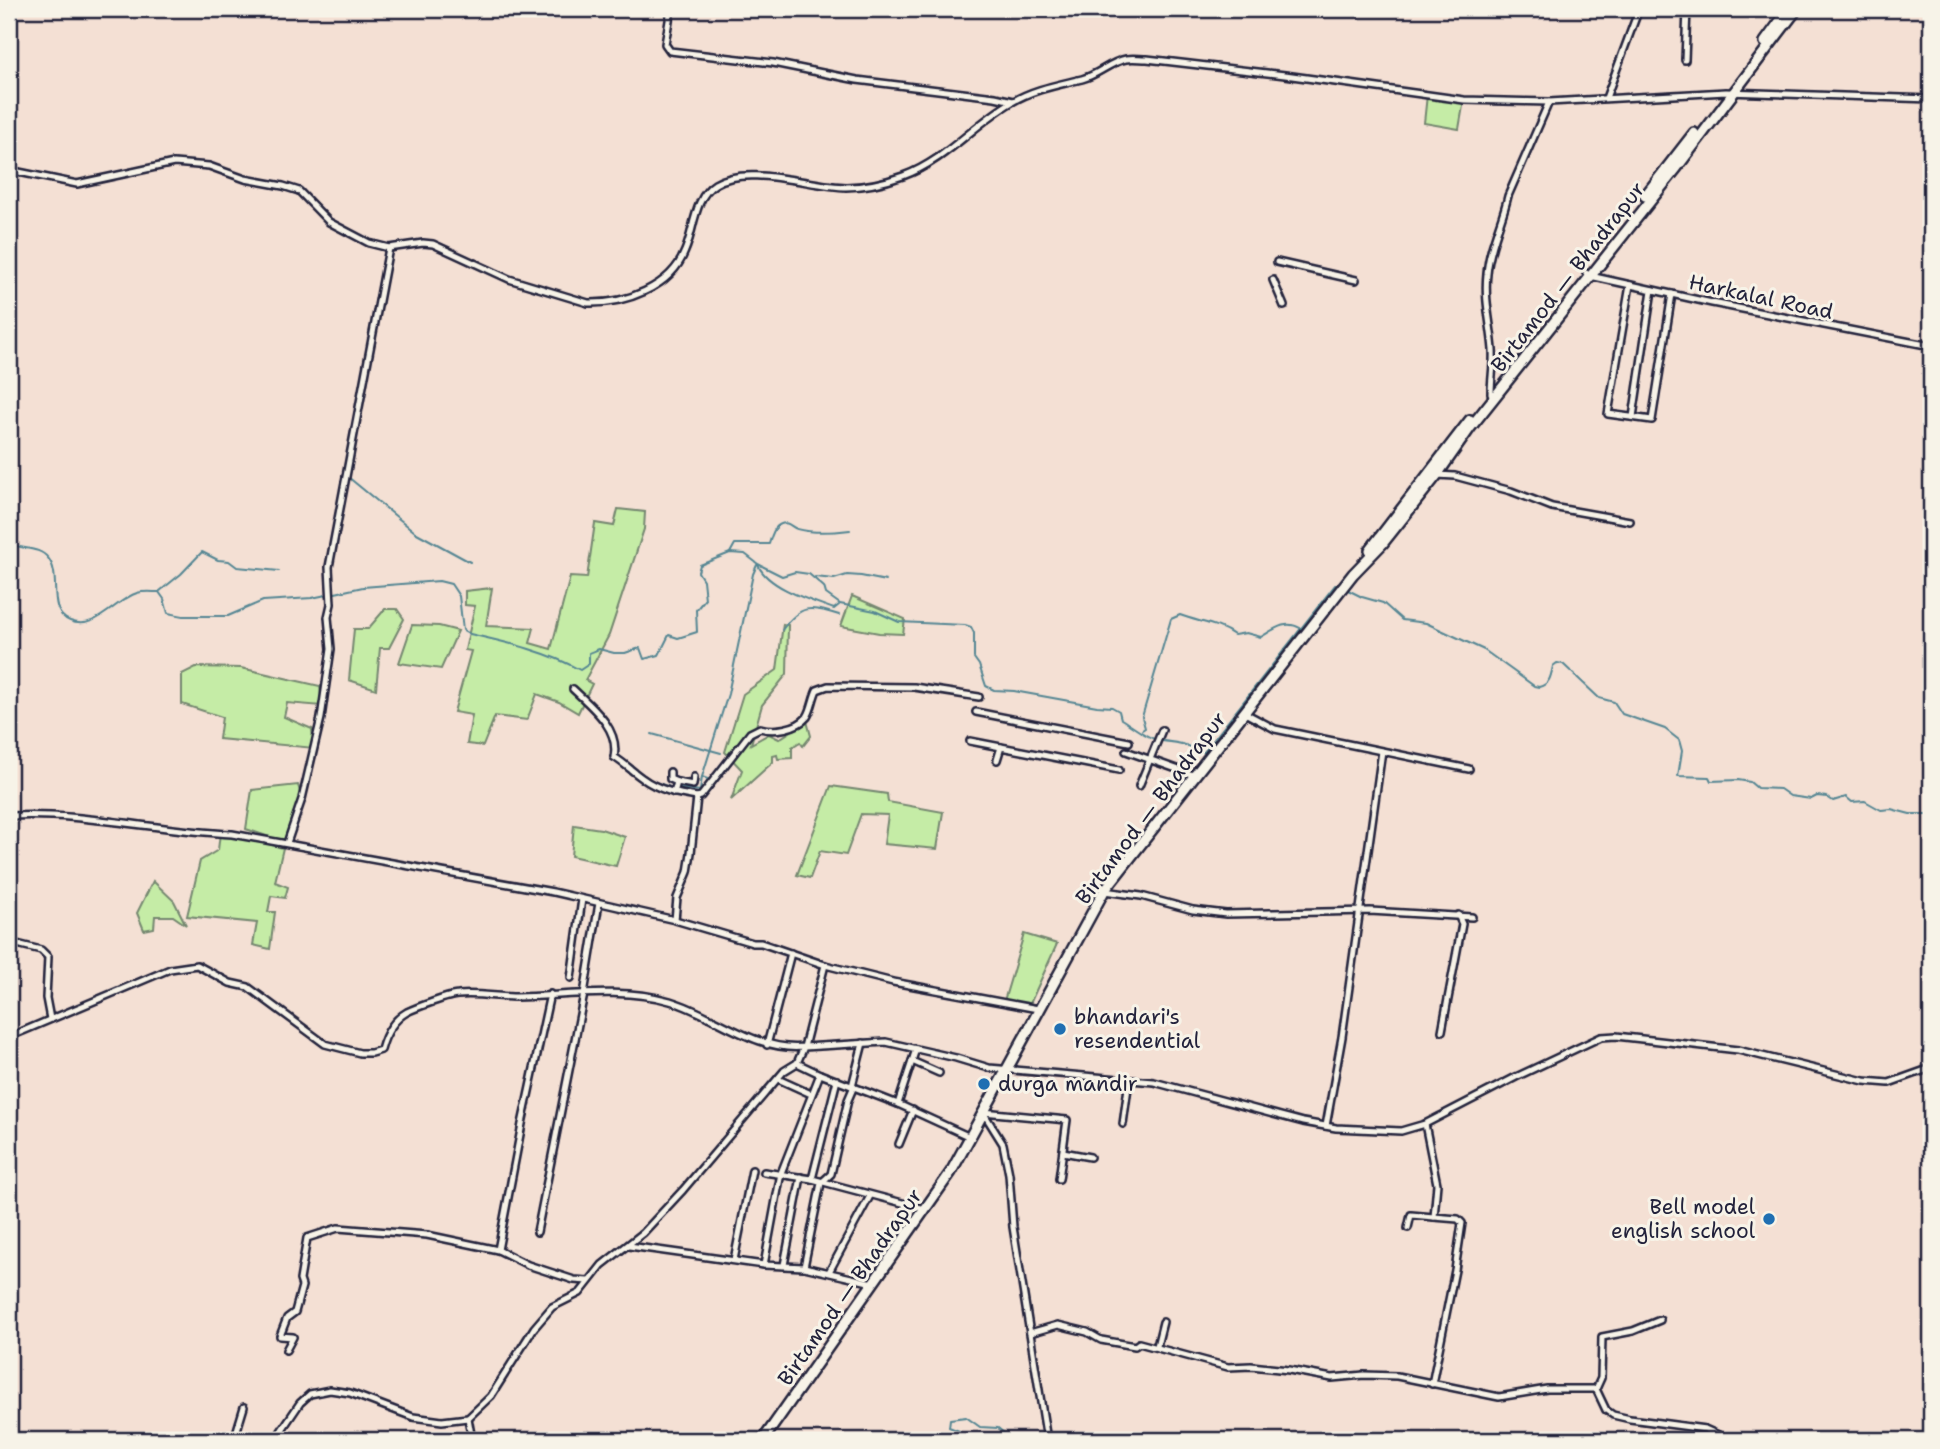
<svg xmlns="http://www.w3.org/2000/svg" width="1940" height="1449" viewBox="0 0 1940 1449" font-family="'Shantell Sans',sans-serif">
	<rect width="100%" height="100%" fill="#f4e0d4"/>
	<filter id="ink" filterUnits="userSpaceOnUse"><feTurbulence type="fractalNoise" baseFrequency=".0143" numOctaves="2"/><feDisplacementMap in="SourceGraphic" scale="14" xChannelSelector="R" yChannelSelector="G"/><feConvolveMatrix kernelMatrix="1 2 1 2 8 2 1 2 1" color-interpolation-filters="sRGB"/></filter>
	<g filter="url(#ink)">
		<g fill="#c5eca6" stroke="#748770" stroke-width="2">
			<polygon points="1427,95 1464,100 1459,129 1424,123"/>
			<polygon points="618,509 645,512 644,529 609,635 585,680 592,684 578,713 559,702 537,694 527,720 495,716 483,746 467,744 472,715 454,712 471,651 465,650 475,606 465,605 465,591 492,588 486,626 534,628 530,643 551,649 570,577 587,578 595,523 614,526"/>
			<polygon points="852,596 905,619 903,634 879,633 841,626"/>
			<polygon points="385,609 397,609 404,619 389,648 380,648 376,689 349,680 354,629 368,629"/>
			<polygon points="783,624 788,625 787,674 762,705 751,744 769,734 779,739 807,721 811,736 803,746 800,742 792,747 792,758 778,759 777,755 773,756 773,762 731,800 742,770 725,752 743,694 777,670"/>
			<polygon points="412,625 439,626 458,631 441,669 399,663"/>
			<polygon points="196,667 241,668 320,686 322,706 287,703 284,717 312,729 314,748 219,739 222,717 182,704 182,674"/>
			<polygon points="298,785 302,799 287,843 246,829 252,790"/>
			<polygon points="831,786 887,794 888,802 943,812 937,849 884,844 888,815 861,814 846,855 820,851 810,878 797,875"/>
			<polygon points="574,825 601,829 625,837 616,866 571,856"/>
			<polygon points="220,833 232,834 283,848 275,882 288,887 285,898 271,896 268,912 275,912 270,949 253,945 257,923 187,916 200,861 218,850"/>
			<polygon points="153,881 174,901 186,925 173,916 155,916 154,928 144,930 137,913"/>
			<polygon points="1024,934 1057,944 1029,1006 1004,1001"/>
		</g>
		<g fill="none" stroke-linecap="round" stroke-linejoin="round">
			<g stroke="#548693" stroke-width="2">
				<polyline points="348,477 415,532 470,562"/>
				<path d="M9,543C20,550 39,546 48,558C63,576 45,611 70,621C95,632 115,600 137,593C143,591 152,592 159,592L164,599L168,613L183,616H228L263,601L312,598L363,587L439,581L451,584L459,596L463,630L470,634C509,643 546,651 580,670L589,664V653L599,649L614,653H625L640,648L644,659L659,655L669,635L678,638L697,632L696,610L705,599L703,580L698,572L700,565L730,553L745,554L758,564L782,576L795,572L809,574L824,587L826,594L840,604L875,611L899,622L965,625L971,627L974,633V658L979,665L986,686L994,690L1014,691L1097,706L1112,707L1119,711L1121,719C1131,725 1146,737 1155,739C1166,743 1177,741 1188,746C1194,749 1196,751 1204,752L1335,585L1341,586"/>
				<path d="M730,553L735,544H769C771,538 773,527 781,524C788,521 791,527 797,529C812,533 834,532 850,530"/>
				<path d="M758,565C768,588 812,601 834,609L839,605"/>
				<polyline points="815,577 834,579 847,575 861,576 886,581"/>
				<path d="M1346,589L1362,597L1383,603L1402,620L1426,623L1484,650L1534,686L1539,687C1550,684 1551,676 1553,666L1557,663L1563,664L1599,698L1614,702L1622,714L1665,729L1679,740L1682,751L1678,776L1709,777L1711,781L1738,780L1750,782L1757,788L1780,789L1790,796L1811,799L1817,796L1827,797L1833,801L1846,797L1852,802L1865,801L1881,810L1891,809L1910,814H1931"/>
				<polyline points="160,591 181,574 202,552 218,560 229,561 237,567 279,571"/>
				<path d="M782,630C800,605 810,605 839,615"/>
				<path d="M1142,730L1145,728L1142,717L1171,619L1180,615C1198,622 1219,624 1234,635L1246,633L1261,637C1273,630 1286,619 1300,628"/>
				<polyline points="652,734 721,753"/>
				<polyline points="627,763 636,770"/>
				<polyline points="702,777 728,694 753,574 757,565"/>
				<polyline points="652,781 673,788"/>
				<polyline points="679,788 700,791 702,777 710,780"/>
				<polyline points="964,1440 959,1431 949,1427 950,1419 966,1417 980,1427 998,1428 1012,1440"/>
			</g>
			<g stroke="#22223b" stroke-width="10">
				<g id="street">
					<polyline points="671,9 665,44 670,51 773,63 857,80 995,97 1013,101"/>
					<polyline points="1685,60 1687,9"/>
					<polyline points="1606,98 1639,9"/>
					<path d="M9,170L77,184L174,163L209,166L245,179L283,186L299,191L329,222L369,243L389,248L423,243L433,244L509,279L588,303C624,304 671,288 685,251C694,231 694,197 715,184C746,164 810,186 846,187C864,187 886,182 903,176C945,161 974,124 1012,102C1034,89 1058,85 1082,79C1098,75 1110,62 1126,59C1132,58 1140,59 1147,59L1285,75L1464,100L1549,102L1726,92L1931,99"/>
					<polyline points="1277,262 1356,280"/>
					<polyline points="1586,273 1590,276 1712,303 1931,346"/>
					<polyline points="1273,280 1284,306"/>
					<polyline points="1630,285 1608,414 1652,420 1672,294"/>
					<path d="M1494,399L1491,394C1491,379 1494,365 1493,350C1491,324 1484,300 1487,274C1489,247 1502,222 1508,196L1549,102"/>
					<polyline points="1633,417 1652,290"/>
					<polyline points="1437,475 1455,476 1511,491 1552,507 1630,521"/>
					<polyline points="1930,542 1931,522"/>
					<path d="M573,689C592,707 620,729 614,757C624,763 632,771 642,778C658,790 678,794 697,797L701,796L750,733L760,728C774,732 797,729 807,717C812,710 813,698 817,690L828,686L914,687L979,697"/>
					<polyline points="976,712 1129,742"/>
					<polyline points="1245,713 1275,729 1469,769"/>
					<polyline points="970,741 1119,770"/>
					<polyline points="1126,751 1196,776"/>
					<polyline points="997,760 1001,747"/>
					<polyline points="670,772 670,779 677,782 674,793"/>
					<polyline points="677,782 693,785 694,777"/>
					<polyline points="1139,786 1162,730"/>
					<path d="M9,816C84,812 157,831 232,834L553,892L675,920L753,943H761L825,965L893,982L1038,1009"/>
					<polyline points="287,843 302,799 321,718 331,649 328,617 331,604 329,567 389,248"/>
					<polyline points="1104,891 1141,896 1193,910 1226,914 1370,911 1472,917"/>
					<polyline points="675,920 677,898 688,872 691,853 697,797"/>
					<polyline points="9,942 41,950 48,957 46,998 50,1019"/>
					<polyline points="571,978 582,899"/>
					<polyline points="1442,1031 1462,924 1458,915"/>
					<path d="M9,1037L170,969L197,965L230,983L248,987L325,1044L360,1053H371L381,1050C385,1035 393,1020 407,1012C415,1008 450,995 458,995C477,993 497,997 516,997C566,996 621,987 670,1001C715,1014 755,1052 804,1047L825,965"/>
					<polyline points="767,1045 791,953"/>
					<polyline points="916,1049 898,1104 970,1137"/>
					<polyline points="912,1061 939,1073"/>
					<polyline points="797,1063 820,1074 898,1104"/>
					<polyline points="820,1074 781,1173 764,1265 804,1267 873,1283"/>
					<polyline points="778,1079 811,1094"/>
					<polyline points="852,1086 863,1043"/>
					<polyline points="983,1112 1003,1144 1009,1174 1013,1227 1047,1440"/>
					<polyline points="983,1112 1067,1120 1059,1179"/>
					<polyline points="1123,1124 1129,1080"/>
					<polyline points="1425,1124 1437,1184 1434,1217 1458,1219 1462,1223 1455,1270 1432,1384"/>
					<polyline points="1326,1126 1342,1037 1382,751"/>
					<polyline points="899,1144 913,1110"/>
					<polyline points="1063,1152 1090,1157"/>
					<polyline points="764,1172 812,1179 925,1209"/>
					<polyline points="812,1179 837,1080"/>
					<polyline points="1408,1228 1411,1215 1434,1217"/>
					<polyline points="537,1232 584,994 599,903"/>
					<polyline points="629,1246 764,1265"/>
					<polyline points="498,1250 522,1124 550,994"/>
					<polyline points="734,1260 752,1170"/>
					<polyline points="784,1265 801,1177"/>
					<polyline points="804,1267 821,1183 831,1174 848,1100 854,1086"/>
					<polyline points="829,1272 870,1196"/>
					<polyline points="1030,1333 1058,1325 1087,1332 1101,1340 1135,1346 1139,1343 1228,1367 1251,1366 1289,1370 1332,1378 1364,1375 1397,1376 1499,1397 1547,1389 1596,1389 1606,1410 1613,1415 1630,1419 1705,1429 1730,1440"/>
					<polyline points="1157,1346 1163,1322"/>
					<polyline points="286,1350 293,1337 280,1336 287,1318 295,1312 302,1286 300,1280 307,1238 338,1228 427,1235 498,1250 528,1265 574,1280 588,1281"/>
					<polyline points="1596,1389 1601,1378 1602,1337 1633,1331 1660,1320"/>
					<polyline points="468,1418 472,1440"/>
					<polyline points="234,1440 244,1407"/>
					<polyline points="275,1440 300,1403 310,1394 330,1390 350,1393 413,1417 442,1421 468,1418 491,1396 534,1328 552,1307 580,1293 602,1265 643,1233 683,1190 784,1071 797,1063 804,1047 886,1042 956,1058 989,1068 1154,1082 1303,1122 1336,1128 1401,1131 1425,1124 1516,1077 1601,1037 1616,1036 1738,1050 1864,1081 1889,1083 1931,1068"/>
				</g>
			</g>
			<g stroke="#22223b" stroke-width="14">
				<g id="primary">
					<polyline points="1765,42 1789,9"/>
					<polyline points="1645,196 1694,133"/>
					<polyline points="1370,550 1470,420"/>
					<polyline points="763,1440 951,1172 1104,891 1353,574 1383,543 1437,475 1470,428 1675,170 1797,9"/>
				</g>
			</g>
			<use href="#street" stroke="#f7f3e8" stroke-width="5"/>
			<use href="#primary" stroke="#f7f3e8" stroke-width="9"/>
		</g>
	</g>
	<g fill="#1f6fb2" stroke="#f7f3e8" stroke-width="2.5">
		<circle cx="1060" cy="1029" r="7"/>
		<circle cx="984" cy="1084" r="7"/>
		<circle cx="1769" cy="1219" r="7"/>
	</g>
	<g text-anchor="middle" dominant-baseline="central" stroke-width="6" stroke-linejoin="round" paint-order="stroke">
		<g font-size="21" fill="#22223b" stroke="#f7f3e8">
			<text transform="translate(1568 277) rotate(-52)">Birtamod — Bhadrapur</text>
			<text transform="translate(1761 297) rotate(12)">Harkalal Road</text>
			<text transform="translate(1151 808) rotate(-53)">Birtamod — Bhadrapur</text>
			<text transform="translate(850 1287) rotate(-55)">Birtamod — Bhadrapur</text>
		</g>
		<g font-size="21" fill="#22223b" stroke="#f7f3e8" text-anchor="start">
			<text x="1074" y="1017">bhandari's<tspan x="1074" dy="24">resendential</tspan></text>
			<text x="998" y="1084">durga mandir</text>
			<text x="1755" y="1207" text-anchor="end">Bell model<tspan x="1755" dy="24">english school</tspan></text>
		</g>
	</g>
	<rect width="1940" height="1449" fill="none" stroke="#f7f3e8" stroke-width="35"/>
	<rect x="18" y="18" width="1905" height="1414" fill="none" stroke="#22223b" stroke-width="2.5" filter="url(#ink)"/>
</svg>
